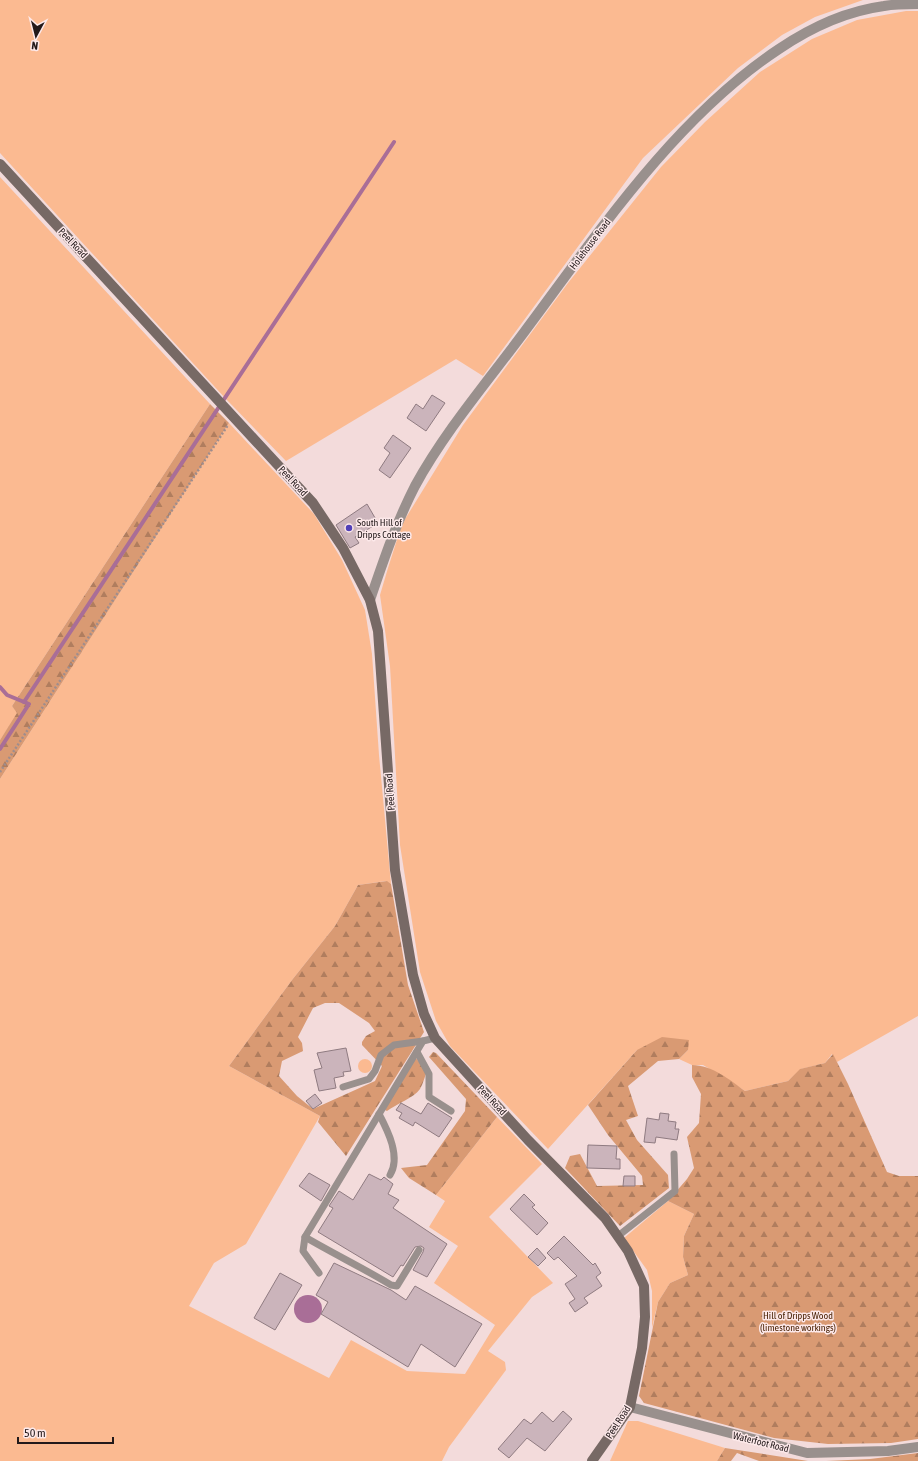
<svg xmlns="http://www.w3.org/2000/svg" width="918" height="1461" viewBox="0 0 918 1461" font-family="'Asap Condensed',sans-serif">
	<defs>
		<pattern id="forest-firs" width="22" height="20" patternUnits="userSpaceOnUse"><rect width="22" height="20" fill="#d99a73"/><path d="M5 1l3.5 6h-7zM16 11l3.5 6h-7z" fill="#b07d5e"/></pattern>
	</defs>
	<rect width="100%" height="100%" fill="#f3dbdb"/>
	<g fill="#fbba91">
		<polygon points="0,0 863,0 815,17 782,35 738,68 643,158 483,376 456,359 286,461 225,398 0,153"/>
		<polygon points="906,11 918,11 918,1016 837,1062 832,1054 825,1063 801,1069 788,1081 745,1091 727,1079 703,1065 692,1065 679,1059 688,1050 637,1050 548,1149 450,1046 436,1021 420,972 400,845 390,666 380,595 388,568 402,524 463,425 568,283 661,167 705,122 760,72 812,39 857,20"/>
		<polygon points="0,177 210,404 12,706 18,713 0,740"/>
		<polygon points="229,423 314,514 342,560 365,610 372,654 379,755 391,884 386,881 358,885 335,926 292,980 229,1066 320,1116 246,1244 214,1263 189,1306 329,1378 351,1340 407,1371 465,1374 495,1325 434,1283 458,1246 429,1227 445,1201 436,1195 497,1117 542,1164 489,1217 553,1283 532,1297 488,1351 505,1362 506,1370 449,1447 442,1461 0,1461 0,779"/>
		<circle cx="365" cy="1066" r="7"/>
		<polygon points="668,1201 694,1214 684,1236 683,1257 688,1275 670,1283 658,1302 652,1328 652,1291 647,1270 624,1238"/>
		<polygon points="628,1421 638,1421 725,1448 717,1461 610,1461"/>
	</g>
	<g fill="url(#forest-firs)" fill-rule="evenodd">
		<polygon points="210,404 229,423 0,779 0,740 17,713 12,706"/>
		<path d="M387,881L391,884L408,985L424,1032L346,1156L318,1122L320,1116L229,1066L292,980L335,926L358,885ZM325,1003H339L369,1023L375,1031L366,1036L362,1042V1045L382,1066L375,1081L313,1109L297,1096L279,1076L282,1061L303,1051L302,1043L298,1037L313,1008Z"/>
		<polygon points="662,1037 689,1040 688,1050 679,1059 658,1061 628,1086 638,1116 626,1120 637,1140 668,1175 669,1188 620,1226 565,1168 570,1156 580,1154 597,1186 643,1185 642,1176 608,1135 588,1105 637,1050"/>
		<polygon points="433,1052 436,1053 497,1117 436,1195 409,1178 401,1168 427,1165 465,1111 466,1099 429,1057"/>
		<path d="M833,1054L848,1084L887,1172L899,1176H918V1439L891,1443L828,1444L774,1438L644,1403L639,1396L658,1302L670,1283L688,1275L683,1257L684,1236L694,1214L668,1201L687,1179L694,1168L687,1137L699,1123L701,1094L692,1077V1065C712,1065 730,1080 745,1091L788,1081L800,1069L825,1063Z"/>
		<path d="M414,1056L427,1071C425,1076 423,1084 420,1089C414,1098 396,1104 387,1111L385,1110Z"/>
		<polygon points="725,1448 808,1461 759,1461 737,1453 731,1461 717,1461"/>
		<polygon points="918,1453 918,1461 826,1461 870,1459"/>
	</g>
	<circle fill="#a96e97" cx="308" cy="1309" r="14"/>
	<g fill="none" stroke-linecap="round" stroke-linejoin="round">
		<g stroke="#a96e97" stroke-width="4">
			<polyline points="0,687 7,695 29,704 0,749"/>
			<polyline points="24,702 394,142"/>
		</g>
	</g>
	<g fill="#cbb4bb" stroke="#8f7b81">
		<polygon points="432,395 445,403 426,431 407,418 416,404 423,409"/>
		<polygon points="393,435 411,448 390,478 379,470 390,453 384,448"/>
		<polygon points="367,504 378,523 355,537 359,543 350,548 336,525"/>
		<polygon points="346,1048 351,1071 343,1072 344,1076 334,1078 336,1088 319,1091 314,1070 322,1068 317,1053"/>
		<polygon points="315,1094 322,1103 313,1109 306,1101"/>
		<polygon points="401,1103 421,1114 428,1103 452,1118 439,1137 415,1122 413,1126 399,1118 402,1113 396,1110"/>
		<polygon points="660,1113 669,1114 668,1121 676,1122 675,1129 679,1129 677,1140 656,1137 655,1143 644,1142 647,1118 659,1120"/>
		<polygon points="588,1145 617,1146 616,1159 620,1159 620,1169 587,1168"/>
		<polygon points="309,1173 330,1185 321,1201 299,1186"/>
		<polygon points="369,1174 381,1180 384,1177 393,1184 388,1194 399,1200 393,1208 447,1244 427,1277 413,1270 423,1252 424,1248 421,1246 415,1247 403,1266 401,1265 393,1277 318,1232 333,1208 329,1206 339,1191 353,1200"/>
		<polygon points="624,1176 635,1176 635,1186 623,1186"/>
		<polygon points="524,1194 535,1205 532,1207 548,1223 537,1235 510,1209"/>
		<polygon points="564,1236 593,1265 595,1263 601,1273 596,1277 602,1286 584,1298 588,1303 575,1312 569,1303 575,1299 565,1284 577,1276 558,1257 554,1260 547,1253"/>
		<polygon points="537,1248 546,1258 538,1266 528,1257"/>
		<polygon points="334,1263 391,1290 406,1300 415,1286 482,1324 455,1367 421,1344 408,1367 321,1314 328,1302 316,1295"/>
		<polygon points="280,1273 302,1285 275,1330 254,1318"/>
		<polygon points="563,1411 572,1419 545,1451 527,1438 509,1458 498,1449 524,1419 531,1424 542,1412 553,1422"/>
	</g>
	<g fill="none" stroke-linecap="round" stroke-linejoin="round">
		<polyline stroke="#9f8d8d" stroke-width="2.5" stroke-dasharray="2 2" stroke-linecap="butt" points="0,772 228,425"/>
		<g stroke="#99908d" stroke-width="7">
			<polyline points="417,1052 429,1074 429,1097 451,1111"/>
			<polyline points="343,1087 369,1079 375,1071 381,1055 394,1045 423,1041"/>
			<path d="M379,1114C388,1131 401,1157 390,1175"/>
			<polyline points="618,1236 675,1191 674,1154"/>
			<path d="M305,1237C334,1254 363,1268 391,1285L397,1286L419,1250"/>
			<polyline points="319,1273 303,1251 305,1237 423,1041 435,1038"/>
		</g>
		<g stroke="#99908d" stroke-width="10">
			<path d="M370,600C383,562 396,523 415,486C445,431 488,381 525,331C598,233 676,117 779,49C810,28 847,11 884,6C895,4 907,4 918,4"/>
			<polyline points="630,1407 807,1453 888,1451 918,1447"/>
		</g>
		<polyline stroke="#776965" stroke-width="10" points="0,164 313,503 343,548 370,600 378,631 395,870 413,975 424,1014 435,1038 528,1140 605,1218 628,1251 644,1286 645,1317 642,1348 630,1407 592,1461"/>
	</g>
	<circle fill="#5140b7" stroke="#fde9ea" stroke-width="1.5" cx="349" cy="528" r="4"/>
	<g text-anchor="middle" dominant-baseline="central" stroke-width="3" stroke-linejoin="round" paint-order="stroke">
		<g font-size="10" fill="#22191a" stroke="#fde9ea">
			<text transform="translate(73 243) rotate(47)">Peel Road</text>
			<text transform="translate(590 244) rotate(-53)">Holehouse Road</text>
			<text transform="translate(293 481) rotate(47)">Peel Road</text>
			<text transform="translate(390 792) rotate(-94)">Peel Road</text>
			<text transform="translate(492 1100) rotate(47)">Peel Road</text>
			<text transform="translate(618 1422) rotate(-57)">Peel Road</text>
			<text transform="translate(761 1442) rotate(14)">Waterfoot Road</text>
		</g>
		<g font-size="10" fill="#22191a" stroke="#fde9ea" text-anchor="start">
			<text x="357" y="522">South Hill of<tspan x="357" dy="12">Dripps Cottage</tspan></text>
		</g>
		<g font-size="10" fill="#471f00" stroke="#fde9ea">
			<text x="798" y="1315">Hill of Dripps Wood<tspan x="798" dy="12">(limestone workings)</tspan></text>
		</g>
	</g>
	<g transform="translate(36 36) rotate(187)" stroke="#fde9ea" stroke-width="3" paint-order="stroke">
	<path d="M0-3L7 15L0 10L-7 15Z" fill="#22191a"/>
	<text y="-6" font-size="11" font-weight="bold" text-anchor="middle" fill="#22191a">N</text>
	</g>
	<path d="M18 1437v6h95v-6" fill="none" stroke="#22191a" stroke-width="2"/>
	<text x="24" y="1437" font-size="12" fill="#22191a" stroke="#fde9ea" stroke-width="3" paint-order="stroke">50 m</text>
</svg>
